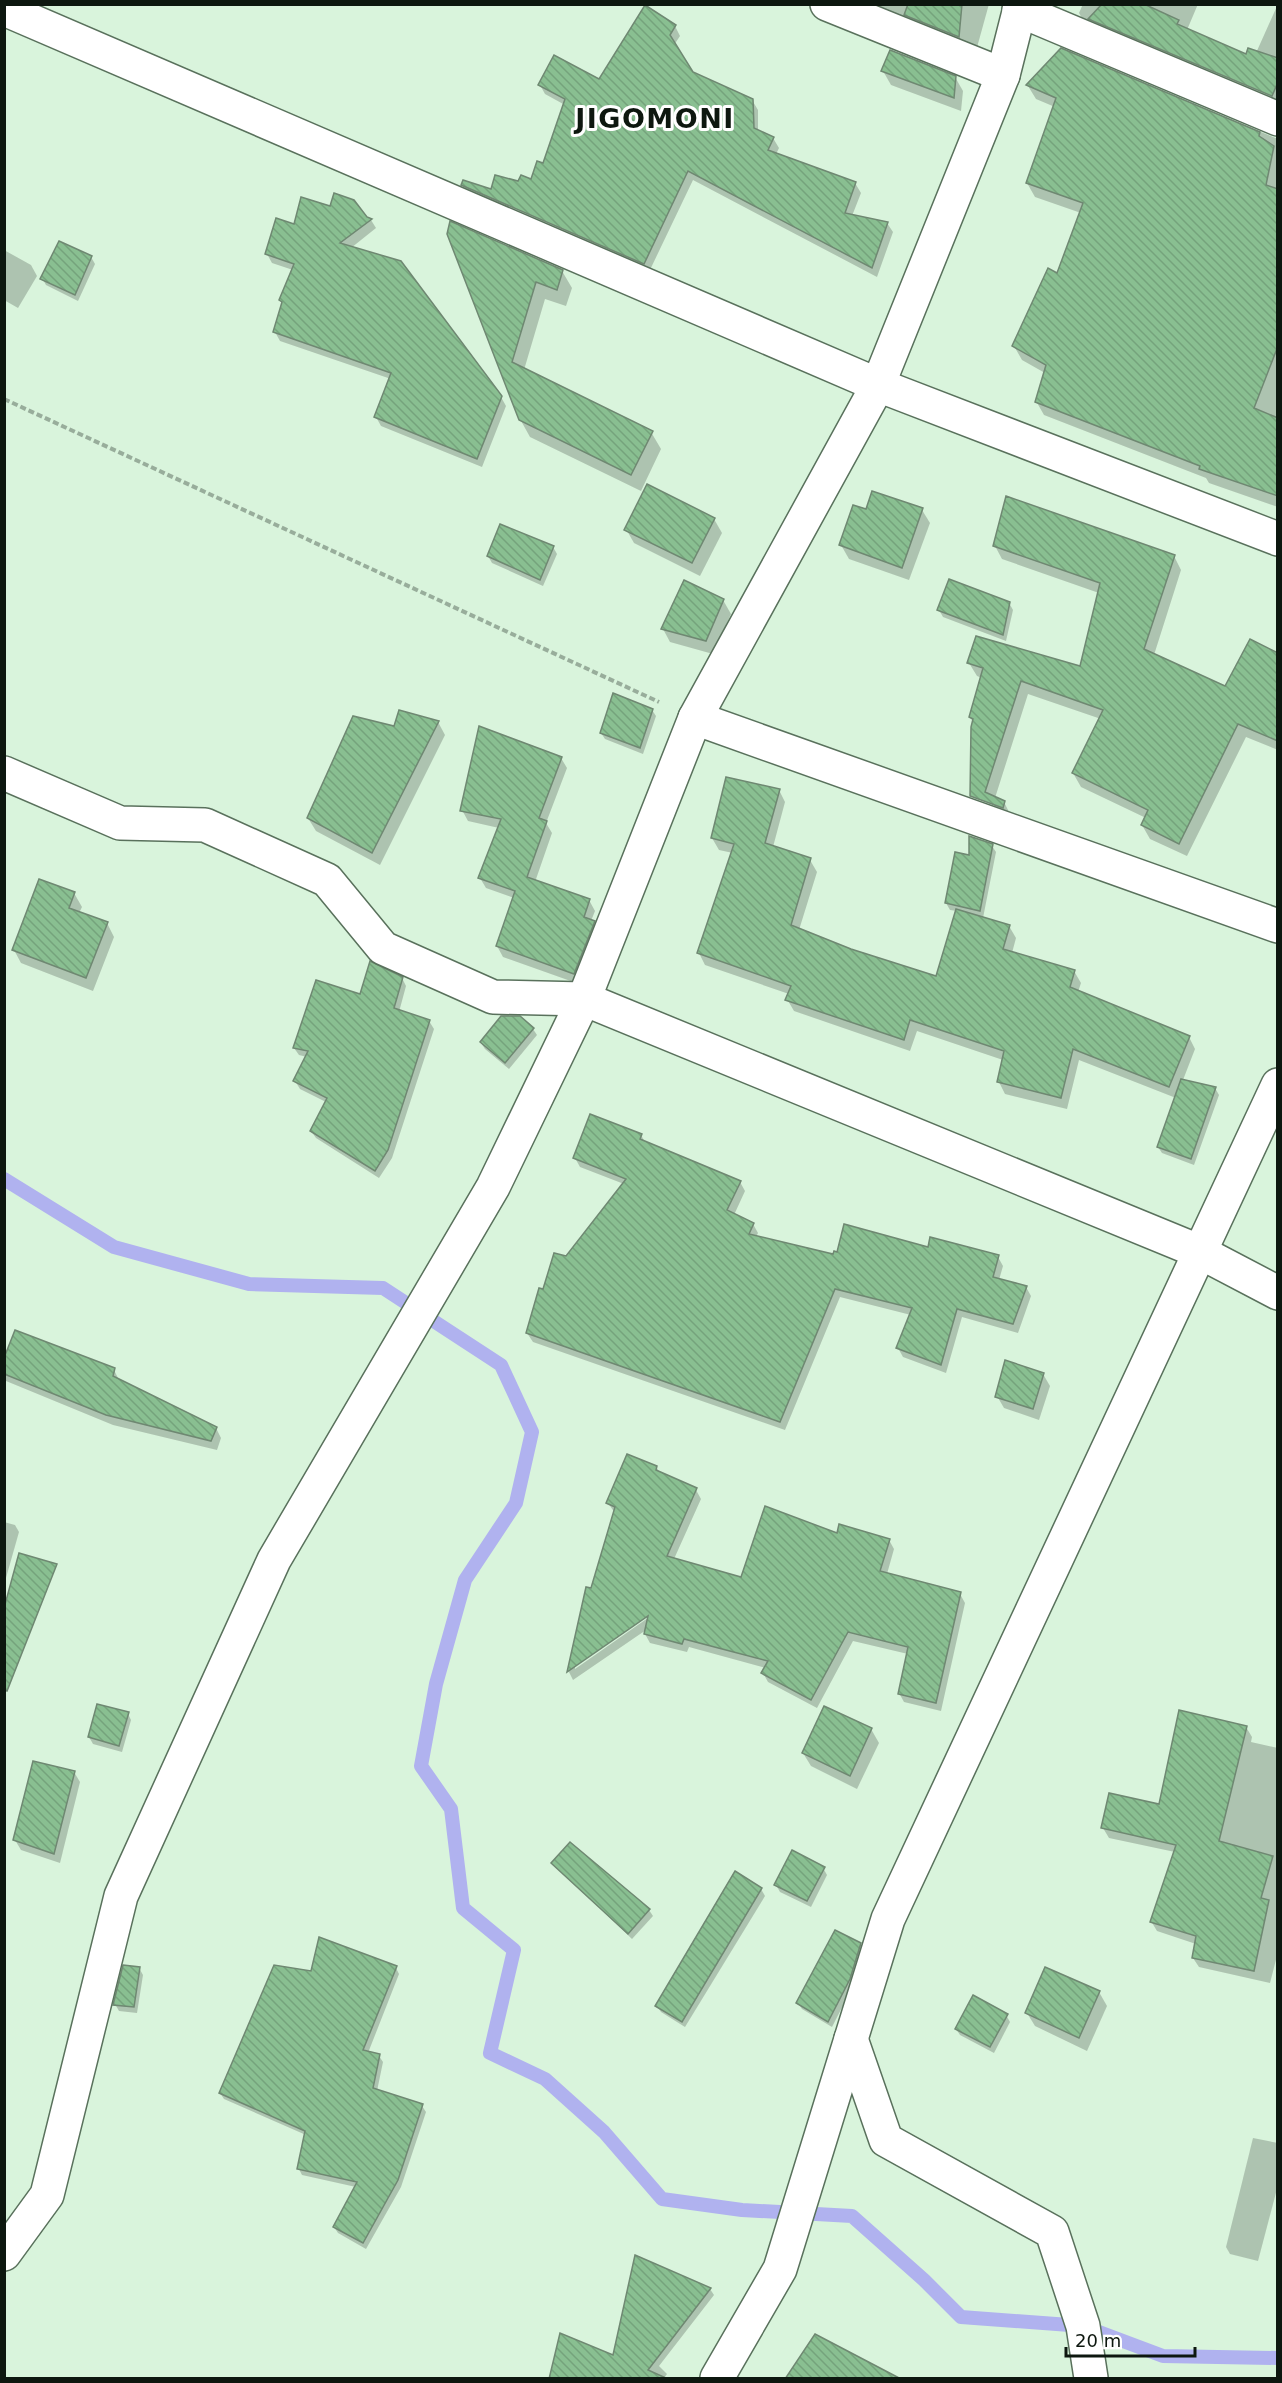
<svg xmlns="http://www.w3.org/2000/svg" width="1282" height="2383" viewBox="0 0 1282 2383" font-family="'DejaVu Sans',sans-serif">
	<defs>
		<pattern id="building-back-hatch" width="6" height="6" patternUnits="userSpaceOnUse" patternTransform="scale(1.5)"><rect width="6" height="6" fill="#89bf91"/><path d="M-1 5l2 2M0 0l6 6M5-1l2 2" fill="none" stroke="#75a37c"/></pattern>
	</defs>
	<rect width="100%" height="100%" fill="#d9f4dc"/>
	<g fill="#0003" fill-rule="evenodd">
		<polygon points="865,4 989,4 976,51"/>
		<polygon points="1083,4 1198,4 1187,30 1246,56 1256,53 1278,4 1278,108 1087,27 1079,13"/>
		<polygon points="675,26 680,36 674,45 692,73 752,100 758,110 758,131 773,138 779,148 776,154 855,183 861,193 852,216 887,223 893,232 877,277 693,180 649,272 468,195 463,185 492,191 532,181 544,165 565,105 545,94 540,85 600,81"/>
		<polygon points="1061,50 1278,139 1278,507 1209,483 1206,478 1044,415 1036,401 1045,373 1022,360 1014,346 1058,275 1081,213 1035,197 1027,183 1055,107 1036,99 1028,86"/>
		<polygon points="883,71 955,77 963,91 961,111 891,85"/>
		<polygon points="366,219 371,220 376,228 351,248 501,397 506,406 482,467 381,426 376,417 391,379 280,341 275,332 283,304 281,300 293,270 272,263 267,254 295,226"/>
		<polygon points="449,234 562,271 572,288 566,306 545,299 524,370 651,432 661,449 641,491 530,437 520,419"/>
		<polygon points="4,250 31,265 37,276 18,308 4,300"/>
		<polygon points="91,257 95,264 78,301 46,285 42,278"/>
		<polygon points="922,510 930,523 909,580 849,559 841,545 867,511"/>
		<polygon points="714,519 722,533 700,576 634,543 626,529"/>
		<polygon points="995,546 1174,556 1181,570 1154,655 1225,688 1278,655 1278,750 1246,737 1187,856 1150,839 1142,825 1146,818 1081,787 1073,773 1101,719 1028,694 995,798 1004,802 1011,816 979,809 973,799 994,806 994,803 972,795 974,723 970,717 982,678 977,676 969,663 1081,668 1099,593 1002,559"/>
		<polygon points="553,547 557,554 543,586 492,563 488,556"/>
		<polygon points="723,600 731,614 713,654 670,642 663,629"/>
		<polygon points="1009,603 1013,610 1006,641 943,617 939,610"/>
		<polygon points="652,710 656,716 643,754 605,739 601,733"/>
		<polygon points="438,722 445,735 380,865 316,831 308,818 395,728"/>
		<polygon points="561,758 567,768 546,823 552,833 535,882 589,900 595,911 591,921 600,932 579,984 503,957 497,946 514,898 486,888 480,878 499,828 468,821 462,810"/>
		<polygon points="779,790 785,802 773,847 810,860 817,872 799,930 850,950 937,978 957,911 950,910 946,903 970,857 992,846 996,852 983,918 1009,926 1016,938 1012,953 1074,971 1081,983 1078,992 1189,1037 1195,1049 1183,1080 1215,1088 1219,1095 1194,1165 1162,1153 1158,1147 1176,1098 1079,1060 1067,1109 1005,1094 999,1082 1003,1060 917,1031 910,1051 794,1011 787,999 789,994 705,965 699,953 733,853 719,850 712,838"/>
		<polygon points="74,893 82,907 79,913 107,923 114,937 93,991 21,963 14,950"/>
		<polygon points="402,978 406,986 399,1012 429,1021 434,1029 392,1158 379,1178 316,1138 311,1131 326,1102 300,1089 295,1081 307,1057 299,1055 294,1048 361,996"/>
		<polygon points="533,1029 537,1035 509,1069 485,1049 481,1043"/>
		<polygon points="641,1135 646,1144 740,1182 745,1191 734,1215 753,1224 758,1233 756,1237 834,1256 929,1249 998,1257 1003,1266 999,1280 1026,1287 1031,1296 1018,1333 962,1317 946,1373 903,1357 898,1348 911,1315 840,1297 785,1430 533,1342 527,1333 567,1258 624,1184 580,1167 575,1158"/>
		<polygon points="4,1362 114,1370 119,1380 216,1428 221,1438 217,1450 113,1425 6,1381"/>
		<polygon points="1043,1374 1050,1386 1039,1420 1004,1408 997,1396"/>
		<path d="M656,1467L660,1473L696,1490L701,1499L674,1559L742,1579L838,1535L889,1540L894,1549L887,1574L960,1594L965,1603L941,1711L904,1702L899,1693L908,1654L853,1641L817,1708L768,1682L763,1673L766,1668L689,1647L687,1652L650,1643L645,1634L646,1630L573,1680L569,1672L587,1588L592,1589L615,1513L608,1503ZM654,1611L655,1613L575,1669V1665Z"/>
		<polygon points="4,1522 15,1525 19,1532 4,1585"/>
		<polygon points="128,1714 131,1720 122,1752 93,1744 89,1737"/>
		<polygon points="1246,1727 1252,1737 1251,1742 1278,1748 1278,1952 1270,1983 1199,1967 1193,1958 1196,1944 1157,1931 1151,1921 1175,1852 1109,1838 1103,1828 1160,1806"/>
		<polygon points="871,1729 879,1743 857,1789 811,1766 803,1753"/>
		<polygon points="74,1772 80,1782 60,1863 21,1850 15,1840"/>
		<polygon points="553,1863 649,1910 653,1916 632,1939"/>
		<polygon points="823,1868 827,1875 811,1907 780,1892 776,1885"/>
		<polygon points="761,1889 765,1896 685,2027 661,2012 657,2006"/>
		<polygon points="860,1944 864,1951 853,1986 832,2027 802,2009 798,2003"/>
		<polygon points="139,1968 143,1975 137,2013 119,2011 115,2004"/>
		<polygon points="396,1968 399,1974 368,2053 379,2056 383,2062 377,2091 422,2106 426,2112 401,2187 366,2249 338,2233 334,2227 356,2187 302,2175 299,2169 306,2135 224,2099 220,2093 312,1972"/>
		<polygon points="1099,1992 1107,2006 1087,2051 1035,2026 1027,2013"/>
		<polygon points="1006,2015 1010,2022 994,2053 960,2035 956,2029"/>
		<polygon points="1253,2138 1278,2143 1278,2185 1258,2261 1230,2254 1226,2247"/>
		<polygon points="710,2289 714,2295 659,2366 667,2374 664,2378 614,2357"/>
	</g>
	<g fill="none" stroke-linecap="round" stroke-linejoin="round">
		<polyline stroke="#b0b2ef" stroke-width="14" points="4,1179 114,1247 249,1284 383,1288 501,1365 532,1432 516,1503 465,1580 436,1684 421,1766 451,1809 463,1908 514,1950 490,2053 545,2079 604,2132 662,2199 742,2210 852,2216 924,2280 961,2317 1083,2326 1163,2356 1278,2358"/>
	</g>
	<g fill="url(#building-back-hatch)" stroke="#6f8872" stroke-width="1.5">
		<polygon points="908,4 962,4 959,37 904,15"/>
		<polygon points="1102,4 1144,4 1179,20 1177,24 1246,54 1248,48 1278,58 1278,82 1272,96 1088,19"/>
		<polygon points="645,5 676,25 670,35 693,72 753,99 754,128 774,137 768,150 856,182 845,213 888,222 872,268 688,171 644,264 461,185 463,180 491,189 495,175 518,181 521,175 531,179 537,161 543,163 565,99 538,85 554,55 599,79"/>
		<polygon points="1061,48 1260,132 1259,136 1274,146 1266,185 1278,189 1278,346 1254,408 1278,418 1278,496 1199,469 1200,466 1035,402 1046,365 1012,346 1048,268 1057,273 1083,203 1026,183 1056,98 1026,85"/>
		<polygon points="890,50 956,76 954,98 881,71"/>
		<polygon points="334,193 354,200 367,217 372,219 340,243 401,261 502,396 477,459 374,417 391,373 273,332 282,302 279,300 294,264 265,254 276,218 294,224 301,197 330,206"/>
		<polygon points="450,221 563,270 557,290 536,282 512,362 653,431 631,475 519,420 447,234"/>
		<polygon points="59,241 92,256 75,295 40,279"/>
		<polygon points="647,484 715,518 692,563 624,530"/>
		<polygon points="872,491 923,508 902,568 839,545 853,505 866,509"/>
		<polygon points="1006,496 1175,555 1144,649 1225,686 1250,639 1278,653 1278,741 1238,724 1179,844 1141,825 1148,810 1072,773 1103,710 1021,681 985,792 1005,801 1003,808 970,796 971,727 973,719 969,717 983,668 967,663 976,636 1080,666 1100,583 993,546"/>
		<polygon points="500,524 554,546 540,580 487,556"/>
		<polygon points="949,579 1010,602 1003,635 937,610"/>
		<polygon points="684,580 724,599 706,641 661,629"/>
		<polygon points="613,693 653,709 640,748 600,733"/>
		<polygon points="399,710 439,721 372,853 307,818 353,716 394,726"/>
		<polygon points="479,726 562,757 539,818 547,821 527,877 590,899 584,917 595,921 574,974 496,946 515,891 478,878 501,819 460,811"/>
		<polygon points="726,777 780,789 765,843 811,858 791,925 851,949 936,976 956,909 1010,925 1003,949 1075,970 1070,987 1190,1036 1169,1087 1073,1049 1061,1098 997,1082 1004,1051 910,1020 904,1040 785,1000 791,986 697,953 734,844 711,838"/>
		<polygon points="969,836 993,844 980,911 945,903 955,852 969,855"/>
		<polygon points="39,879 75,892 69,908 108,922 86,978 12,950"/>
		<polygon points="370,961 403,977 394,1008 430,1020 388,1150 375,1171 310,1131 327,1098 293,1081 308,1051 293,1048 316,980 360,994"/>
		<polygon points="501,1016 520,1016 534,1028 505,1063 480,1042"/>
		<polygon points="1181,1079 1216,1087 1191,1159 1157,1147"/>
		<polygon points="590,1114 642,1134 640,1139 741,1181 727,1210 754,1223 749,1234 833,1254 834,1251 837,1252 844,1224 928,1247 930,1237 999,1255 993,1277 1027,1286 1013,1324 957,1309 941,1365 896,1348 912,1308 835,1289 780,1422 526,1333 539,1288 543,1289 554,1253 566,1256 626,1179 573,1158"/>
		<polygon points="15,1330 115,1368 113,1376 217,1427 211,1441 106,1415 4,1374 4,1358"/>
		<polygon points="1005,1360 1044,1373 1033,1409 995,1397"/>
		<polygon points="627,1454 657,1466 656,1470 697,1488 667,1556 741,1577 765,1506 837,1533 839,1524 890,1539 880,1571 961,1592 936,1703 898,1694 908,1647 848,1632 811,1700 761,1673 768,1661 684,1639 682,1644 644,1634 648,1616 567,1672 586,1587 591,1588 615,1507 606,1503"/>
		<polygon points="19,1553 57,1564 7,1691 4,1690 4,1608"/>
		<polygon points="97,1704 129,1712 119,1746 88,1737"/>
		<polygon points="824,1706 872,1728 850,1776 802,1753"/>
		<polygon points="1179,1710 1247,1726 1219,1841 1273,1856 1261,1898 1269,1900 1254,1971 1192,1958 1196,1936 1150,1922 1176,1845 1101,1828 1109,1793 1159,1804"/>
		<polygon points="33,1761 75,1771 54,1854 13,1840"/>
		<polygon points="570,1842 650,1909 628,1934 551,1863"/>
		<polygon points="792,1850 825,1867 807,1901 774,1885"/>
		<polygon points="735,1871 762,1888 682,2022 655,2006"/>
		<polygon points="835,1930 861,1943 850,1979 828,2022 796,2003"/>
		<polygon points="319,1937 397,1966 363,2050 380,2054 373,2088 423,2104 398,2180 363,2243 333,2227 357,2182 297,2169 305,2131 219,2093 274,1965 311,1971"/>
		<polygon points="123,1965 140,1967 134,2007 113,2005"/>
		<polygon points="1045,1967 1100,1991 1079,2038 1025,2013"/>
		<polygon points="973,1995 1008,2014 990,2047 955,2029"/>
		<polygon points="635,2255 711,2288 648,2370 668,2379 549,2379 560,2333 613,2355"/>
		<polygon points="815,2334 901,2379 785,2379"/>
	</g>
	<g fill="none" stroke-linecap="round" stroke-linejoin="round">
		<g stroke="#59715c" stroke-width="36">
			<g id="minor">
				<polyline points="827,4 1003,75"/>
				<polyline points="4,9 878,385 1278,539"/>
				<polyline points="1019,10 1278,119"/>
				<polyline points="695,718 1278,926"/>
				<polyline points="4,773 120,823 205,825 327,880 383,948 493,997 584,999 1198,1251 1278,1293"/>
				<polyline points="851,2039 886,2140 1052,2232 1083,2326 1091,2378"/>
				<polyline points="4,2254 47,2195 121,1896 274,1560 493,1187 584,999 695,718 878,385 1003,75 1021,4"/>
				<polyline points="717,2378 780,2269 888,1919 1278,1085"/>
			</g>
		</g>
		<polyline stroke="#98ad9b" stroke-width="4" stroke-dasharray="6 3" stroke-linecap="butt" points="4,399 659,702"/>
		<use href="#minor" stroke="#fff" stroke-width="33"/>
	</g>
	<g text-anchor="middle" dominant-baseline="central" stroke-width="6" stroke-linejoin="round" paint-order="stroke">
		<g font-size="27" font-weight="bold" letter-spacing="1.5" fill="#0d170f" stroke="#fff">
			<text x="655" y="118">JIGOMONI</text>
		</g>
	</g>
	<rect width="1282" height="2383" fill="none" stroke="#0d170f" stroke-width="12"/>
	<path d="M1066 2347v9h129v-9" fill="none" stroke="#0d170f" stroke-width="3"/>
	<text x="1075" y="2347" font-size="18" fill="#0d170f" stroke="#ffffff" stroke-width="4.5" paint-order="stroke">20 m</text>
</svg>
